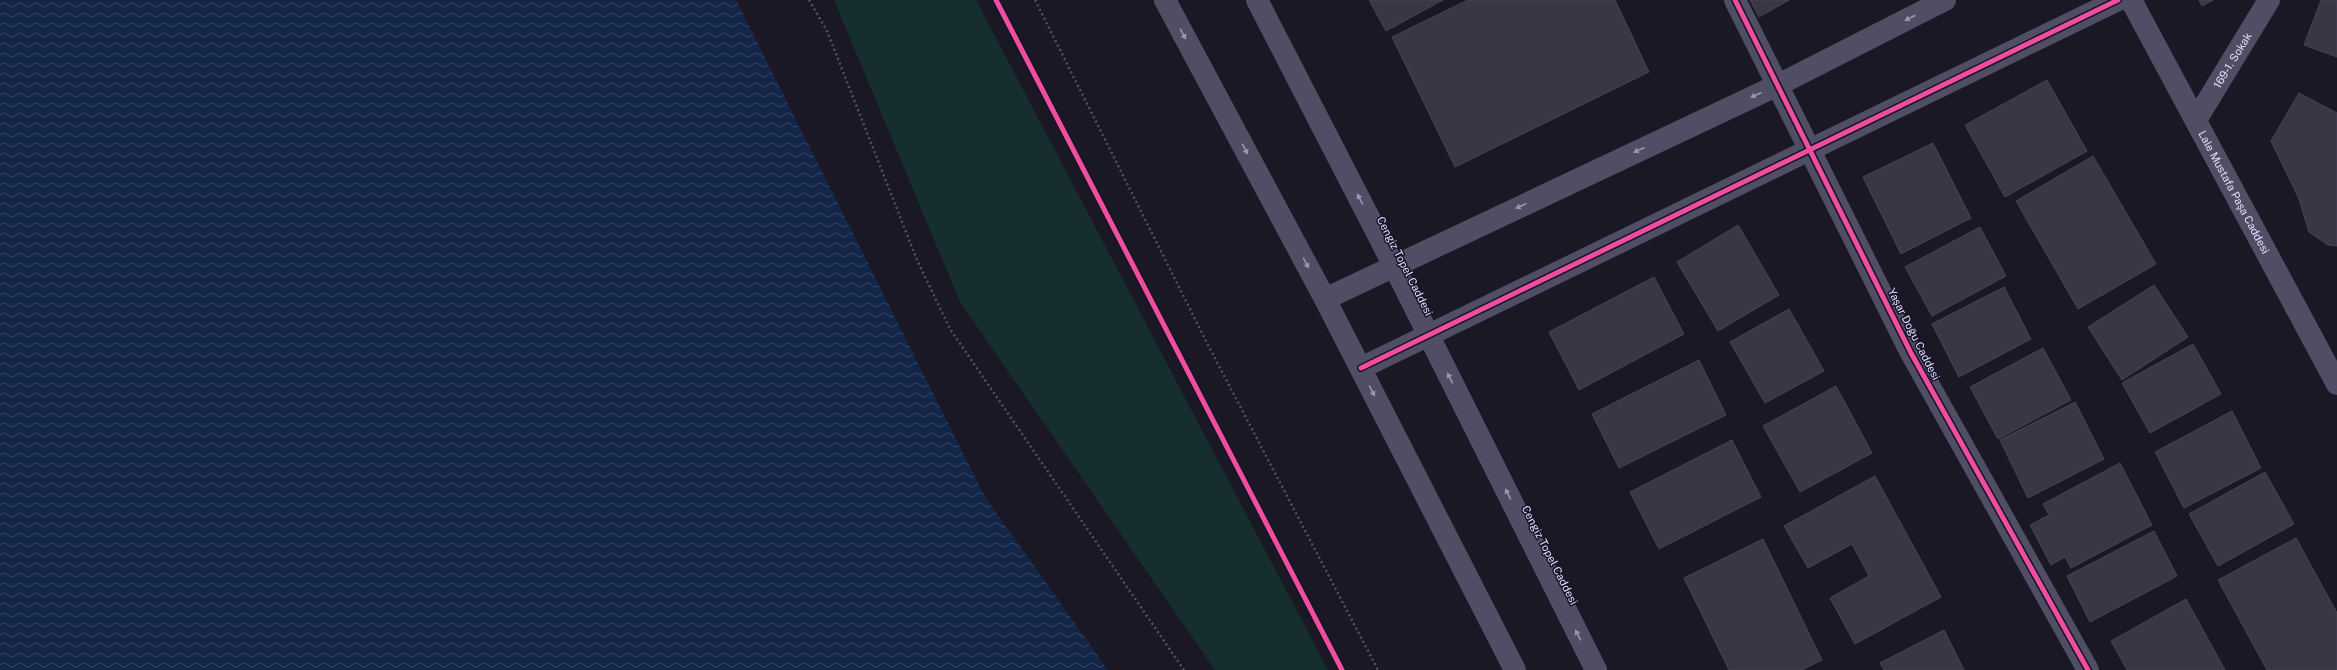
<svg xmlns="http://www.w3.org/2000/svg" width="2337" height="670" viewBox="0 0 2337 670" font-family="'Public Sans',sans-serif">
	<defs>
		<pattern id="water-waves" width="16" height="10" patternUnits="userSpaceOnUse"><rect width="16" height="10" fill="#142648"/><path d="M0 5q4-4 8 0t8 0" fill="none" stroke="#364563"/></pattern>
	</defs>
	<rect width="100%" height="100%" fill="#1a1824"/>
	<polygon fill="#172e30" points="834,0 976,0 1328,670 1215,670 960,302"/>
	<polygon fill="url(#water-waves)" points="0,0 736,0 985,497 1108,670 0,670"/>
	<g fill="#3a3645" stroke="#474356">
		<polygon points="1369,0 1443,0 1386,31"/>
		<polygon points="1468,0 1615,0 1649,72 1455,167 1392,37"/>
		<polygon points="1750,0 1789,0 1759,17"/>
		<polygon points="2199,0 2213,0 2202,6"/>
		<polygon points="2321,0 2337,0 2337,57 2304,45"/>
		<polygon points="2047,80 2087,151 2005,197 1965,125"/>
		<polygon points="2299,93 2337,113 2337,246 2328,245 2309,232 2299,199 2271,141"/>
		<polygon points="1933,143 1971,218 1901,254 1863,177"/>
		<polygon points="2093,156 2156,264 2078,309 2016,201"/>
		<polygon points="1738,225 1779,295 1718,331 1677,262"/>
		<polygon points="1980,227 2006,276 1932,316 1905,267"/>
		<polygon points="1654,277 1684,334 1579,390 1549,332"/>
		<polygon points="2154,285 2188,337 2122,380 2088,327"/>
		<polygon points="2004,287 2031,339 1959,377 1932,324"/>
		<polygon points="1789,309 1824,371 1765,403 1730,342"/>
		<polygon points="2193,344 2221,394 2150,433 2122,383"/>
		<polygon points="2043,348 2071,400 1998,439 1970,387"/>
		<polygon points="1699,360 1726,415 1619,468 1592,414"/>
		<polygon points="1836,386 1872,453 1800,492 1763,426"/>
		<polygon points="2075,402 2104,459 2028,498 2000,440"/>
		<polygon points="2232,411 2261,468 2184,508 2155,452"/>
		<polygon points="1732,440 1761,497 1659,549 1630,492"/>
		<polygon points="2120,463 2152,525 2071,568 2065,557 2051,565 2030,525 2049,515 2043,504"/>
		<polygon points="2265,472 2294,524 2218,566 2189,514"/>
		<polygon points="1875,476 1941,597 1855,644 1830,598 1869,576 1852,544 1808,568 1784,526"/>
		<polygon points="2154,531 2177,576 2090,622 2067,576"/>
		<polygon points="2296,538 2337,613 2337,670 2267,670 2218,580"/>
		<polygon points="1763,539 1822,660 1802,670 1729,670 1684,578"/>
		<polygon points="2186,599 2225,670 2127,670 2111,641"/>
		<polygon points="1944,630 1964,670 1884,670 1880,663"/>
	</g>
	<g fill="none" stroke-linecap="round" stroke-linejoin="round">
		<g stroke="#4a5562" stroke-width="2.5" stroke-dasharray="2 3" stroke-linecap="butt">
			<polyline points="809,0 827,31 917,260 950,329 1184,670"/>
			<polyline points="1035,0 1208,345 1378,670"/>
		</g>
		<g stroke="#504e64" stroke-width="22">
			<polyline points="1165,0 1325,299 1515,670"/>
			<polyline points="1257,0 1394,266 1596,670"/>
			<polyline points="1735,0 1911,353 2088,670"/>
			<path id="s1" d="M2131,0L2337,384"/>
			<path id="s2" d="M2196,120L2269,0"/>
			<polyline points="1325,299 1778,85 1945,0"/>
			<polyline points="1361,368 2118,0"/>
		</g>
		<g stroke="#171329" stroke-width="8">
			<g id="cycleway">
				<polyline points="996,0 1342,670"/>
				<polyline points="1735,0 1911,353 2088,670"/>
				<polyline points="1361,368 2118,0"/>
			</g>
		</g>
		<use href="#cycleway" stroke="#ef4d9e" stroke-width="5"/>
	</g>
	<defs><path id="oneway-solid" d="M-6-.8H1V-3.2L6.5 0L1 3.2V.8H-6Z"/></defs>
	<g fill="#9996b0">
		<use href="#oneway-solid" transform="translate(1910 18) rotate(153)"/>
		<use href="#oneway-solid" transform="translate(1183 34) rotate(62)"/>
		<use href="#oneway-solid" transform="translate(1756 95) rotate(155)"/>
		<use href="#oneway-solid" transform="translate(1245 149) rotate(62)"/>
		<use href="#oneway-solid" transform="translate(1639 150) rotate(155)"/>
		<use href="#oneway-solid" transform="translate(1360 199) rotate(-117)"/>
		<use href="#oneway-solid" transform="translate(1521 206) rotate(155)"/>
		<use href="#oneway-solid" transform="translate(1306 263) rotate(62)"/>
		<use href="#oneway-solid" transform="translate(1450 378) rotate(-117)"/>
		<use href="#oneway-solid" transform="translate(1372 391) rotate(63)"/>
		<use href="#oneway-solid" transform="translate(1508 494) rotate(-117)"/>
		<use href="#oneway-solid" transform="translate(1578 635) rotate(-117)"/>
	</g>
	<g text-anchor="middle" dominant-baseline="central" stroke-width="3" stroke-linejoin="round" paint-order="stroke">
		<g font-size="11" fill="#e2ddfc" stroke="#171329">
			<text stroke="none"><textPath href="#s2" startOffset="70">169-1. Sokak</textPath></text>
			<text stroke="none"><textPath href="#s1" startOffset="218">Lale Mustafa Paşa Caddesi</textPath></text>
			<text transform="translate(1405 266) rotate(63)">Cengiz Topel Caddesi</text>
			<text transform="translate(1914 334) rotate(63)">Yaşar Doğu Caddesi</text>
			<text transform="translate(1550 555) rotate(63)">Cengiz Topel Caddesi</text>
		</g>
	</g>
</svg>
